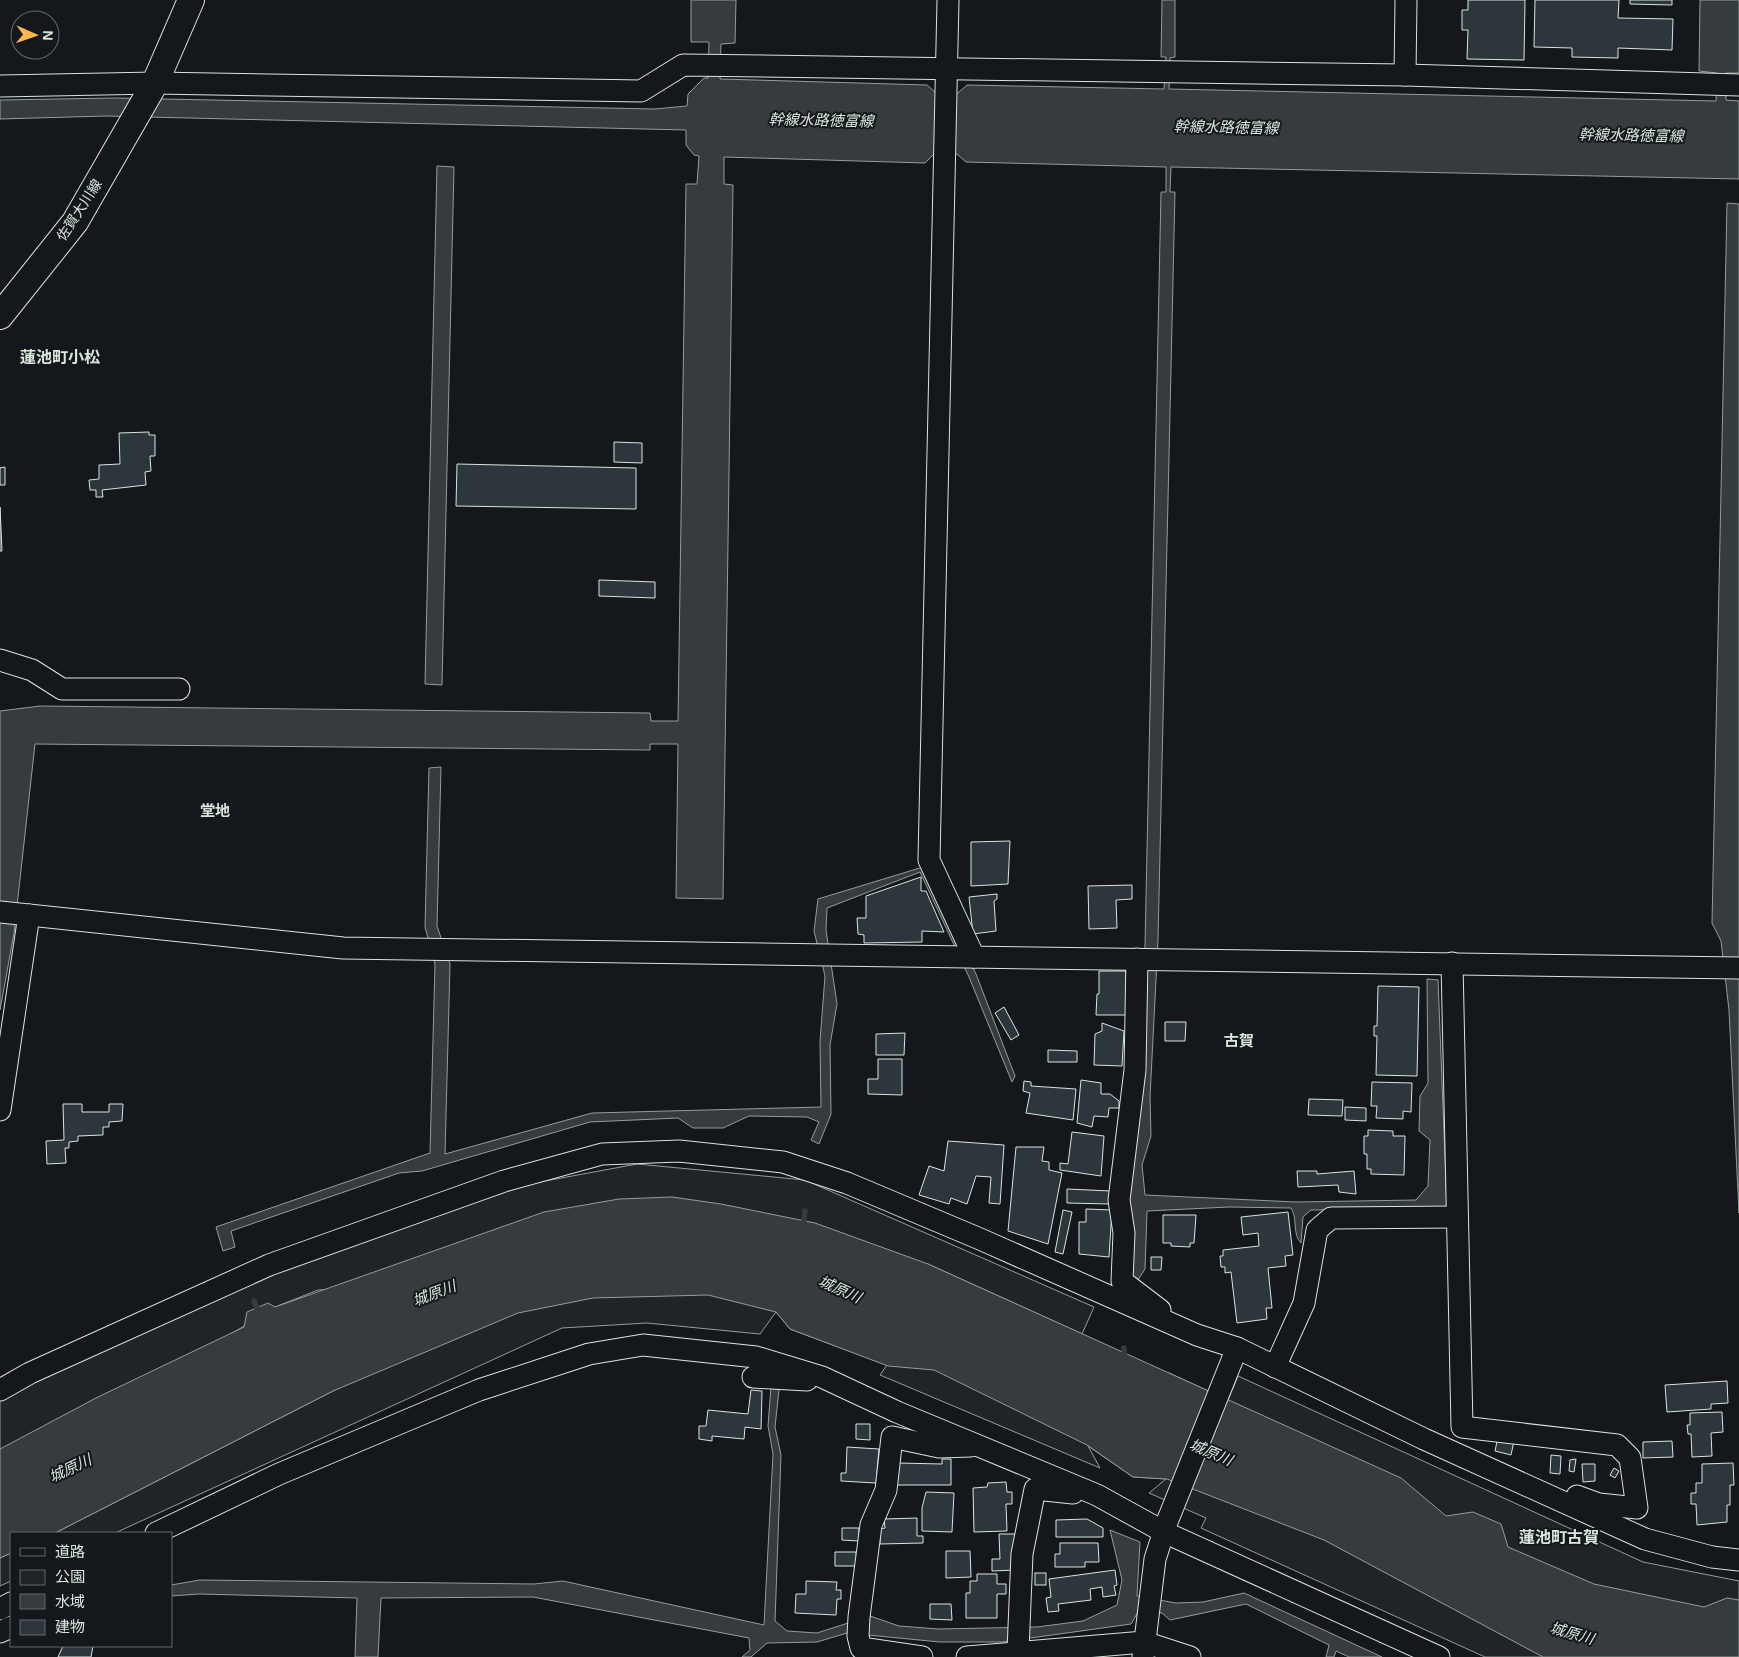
<svg xmlns="http://www.w3.org/2000/svg" width="1739" height="1657" viewBox="0 0 1739 1657" font-family="Helvetica,'Noto Sans JP',sans-serif">
	<rect width="100%" height="100%" fill="#14181c"/>
	<g fill="#202428" stroke="#939e99">
		<polygon points="637,1164 805,1180 1094,1307 1082,1334 928,1264 318,1290 275,1307 0,1476 0,1401 36,1381 277,1272 529,1184"/>
		<polygon points="725,1277 1291,1513 1570,1657 1485,1657 1201,1528 1206,1518 1149,1493 1166,1479 1133,1477 1088,1446 1100,1468 880,1375 887,1365 790,1329 776,1312 760,1334 647,1323 562,1328 115,1533 55,1533 333,1391 519,1304"/>
		<polygon points="1169,1373 1228,1400 1238,1376 1643,1562 1739,1581 1739,1614 1709,1626 1589,1599"/>
		<polygon points="11,1553 11,1581 0,1586 0,1558"/>
	</g>
	<g fill="#363b3e" stroke="#939e99">
		<path d="M691,0H736L735,43L721,44L720,79L927,85L935,92L958,93L967,85L1164,89L1166,57H1161L1162,0H1175V57L1170,58L1169,89L1716,101L1717,73L1699,71L1700,0H1739V73H1726V100L1739,101V179L1171,167L1170,192H1175L1158,940L1150,1097L1151,1136L1142,1165L1145,1195L1296,1202L1416,1200L1428,1186L1430,1140L1419,1131L1420,1096L1428,1083L1427,979L1438,980L1447,1209L1311,1210L1303,1217L1301,1243C1292,1234 1298,1219 1291,1208L1229,1207L1147,1211L1145,1269L1136,1283L1127,1275V1203L1142,1086L1161,192H1166V167L966,162L957,154H934L925,163L724,157V184L733,185L723,899L676,898L678,744H650V750L35,744L14,933L0,1010V711L40,706L650,713L651,721H678L686,184H697L699,156L694,155L686,145V130L106,116L0,119V100L114,98L655,109L687,106L688,94L704,78H708L709,42H691Z"/>
		<polygon points="437,166 454,167 442,685 425,684"/>
		<polygon points="1727,203 1739,204 1739,1213 1729,1010 1721,941 1712,923"/>
		<polygon points="441,767 437,926 450,964 445,1154 592,1113 821,1107 820,1041 825,976 814,931 818,899 923,867 976,974 1015,1076 1012,1082 969,977 920,872 827,908 826,930 837,1004 830,1045 831,1114 819,1144 811,1140 819,1122 807,1117 749,1116 723,1128 693,1128 678,1118 590,1122 422,1171 399,1173 231,1231 235,1247 223,1251 216,1227 430,1153 435,964 425,927 429,768"/>
		<polygon points="672,1197 721,1204 815,1223 928,1264 1401,1478 1446,1516 1473,1512 1501,1524 1508,1547 1594,1584 1704,1607 1727,1598 1739,1600 1739,1657 1543,1657 1324,1540 1167,1479 1133,1477 1087,1445 934,1370 888,1366 790,1329 776,1312 708,1295 593,1298 518,1313 333,1391 55,1533 11,1533 11,1553 0,1558 0,1449 96,1398 244,1327 247,1312 268,1303 275,1307 544,1212 619,1199"/>
		<polygon points="776,1386 779,1390 775,1427 781,1455 775,1621 787,1631 817,1633 870,1616 899,1626 938,1629 1037,1627 1083,1621 1117,1605 1122,1580 1110,1530 1140,1542 1137,1596 1176,1603 1203,1602 1244,1593 1382,1657 1349,1657 1336,1651 1334,1657 1326,1657 1329,1645 1246,1604 1170,1620 1162,1613 1138,1612 1131,1624 1002,1642 940,1642 847,1633 817,1642 767,1643 751,1657 742,1657 750,1650 749,1638 533,1597 381,1598 378,1657 355,1657 357,1598 199,1594 171,1596 171,1585 200,1580 534,1584 563,1581 764,1625 773,1454 768,1426 771,1387"/>
	</g>
	<g fill="none" stroke-linecap="round" stroke-linejoin="round">
		<g stroke="#363b3e" stroke-width="5.5">
			<polyline points="803,1227 805,1211"/>
			<polyline points="254,1301 260,1315"/>
			<polyline points="1124,1348 1125,1361"/>
		</g>
	</g>
	<g fill="#2c363c" stroke="#d8e6dc">
		<polygon points="1468,0 1525,0 1524,60 1467,59 1468,30 1462,30 1462,10 1468,10"/>
		<polygon points="1535,0 1619,0 1618,18 1673,19 1672,50 1618,48 1618,58 1572,57 1572,48 1534,47"/>
		<polygon points="1630,0 1672,0 1672,5 1630,4"/>
		<polygon points="149,432 149,435 155,435 155,456 150,456 151,471 145,472 146,485 102,490 103,497 96,497 96,490 90,490 89,480 99,479 99,465 120,464 119,433"/>
		<polygon points="614,442 642,443 642,463 614,462"/>
		<polygon points="457,464 636,468 636,509 456,506"/>
		<polygon points="5,467 5,485 0,485 0,468"/>
		<polygon points="0,507 2,551 0,551"/>
		<polygon points="599,580 655,582 655,598 599,596"/>
		<polygon points="1010,841 1008,884 971,886 971,842"/>
		<polygon points="921,877 921,891 926,891 944,932 922,931 922,942 864,943 864,935 858,934 857,918 866,918 866,896"/>
		<polygon points="1132,885 1132,899 1116,900 1117,928 1089,929 1088,886"/>
		<polygon points="997,894 997,899 994,901 996,931 973,934 969,897"/>
		<polygon points="1099,971 1126,971 1127,1015 1096,1015 1097,994 1099,994"/>
		<polygon points="1378,986 1419,987 1417,1076 1376,1075 1377,1036 1374,1036 1374,1026 1377,1026"/>
		<polygon points="1004,1007 1019,1035 1011,1040 995,1013"/>
		<polygon points="1165,1022 1186,1022 1185,1041 1165,1041"/>
		<polygon points="1102,1023 1124,1031 1122,1066 1094,1065 1095,1034 1102,1031"/>
		<polygon points="905,1033 904,1055 876,1055 876,1034"/>
		<polygon points="1048,1050 1077,1051 1077,1062 1048,1062"/>
		<polygon points="878,1059 902,1059 902,1095 868,1094 868,1079 878,1079"/>
		<polygon points="1081,1080 1101,1083 1101,1094 1110,1094 1119,1101 1119,1108 1109,1108 1108,1117 1094,1116 1092,1127 1077,1123"/>
		<polygon points="1024,1081 1031,1082 1031,1086 1076,1089 1073,1120 1026,1113 1030,1093 1023,1091"/>
		<polygon points="1372,1082 1412,1083 1411,1112 1403,1111 1403,1119 1376,1118 1377,1106 1371,1106"/>
		<polygon points="1309,1099 1343,1100 1342,1116 1308,1115"/>
		<polygon points="63,1104 82,1104 82,1112 109,1112 109,1104 123,1104 122,1121 109,1122 109,1127 103,1127 103,1135 78,1136 78,1141 69,1142 69,1148 65,1148 66,1163 47,1164 46,1141 64,1140"/>
		<polygon points="1345,1107 1366,1108 1366,1121 1345,1120"/>
		<polygon points="1368,1130 1393,1131 1393,1136 1405,1136 1404,1175 1371,1174 1371,1169 1367,1169 1367,1154 1364,1154 1364,1136 1368,1136"/>
		<polygon points="1072,1132 1104,1136 1101,1176 1060,1170 1060,1163 1068,1164"/>
		<polygon points="948,1141 1004,1145 1000,1204 989,1203 991,1177 976,1176 967,1204 951,1198 949,1204 919,1195 929,1166 944,1171"/>
		<polygon points="1016,1147 1044,1147 1042,1161 1049,1162 1049,1170 1062,1173 1048,1244 1008,1231"/>
		<polygon points="1297,1171 1317,1171 1317,1174 1354,1171 1356,1194 1339,1192 1338,1185 1298,1187"/>
		<polygon points="1067,1189 1111,1191 1110,1204 1067,1203"/>
		<polygon points="1086,1209 1112,1210 1109,1257 1079,1254 1079,1222 1086,1222"/>
		<polygon points="1063,1210 1072,1212 1063,1254 1055,1252"/>
		<polygon points="1288,1212 1293,1255 1285,1256 1286,1266 1268,1268 1272,1308 1266,1308 1267,1319 1237,1323 1231,1272 1225,1273 1225,1267 1221,1267 1220,1256 1223,1256 1223,1250 1259,1246 1258,1233 1243,1235 1241,1217"/>
		<polygon points="1163,1215 1196,1215 1194,1243 1190,1243 1190,1247 1171,1246 1171,1243 1163,1243"/>
		<polygon points="1151,1257 1162,1257 1161,1270 1151,1270"/>
		<polygon points="1727,1381 1728,1403 1711,1404 1711,1409 1667,1412 1665,1385"/>
		<polygon points="751,1390 762,1391 761,1429 745,1427 744,1439 712,1436 712,1441 699,1439 699,1426 706,1426 708,1410 748,1414"/>
		<polygon points="1722,1412 1723,1432 1711,1433 1712,1456 1692,1457 1691,1434 1688,1434 1687,1425 1690,1425 1690,1413"/>
		<polygon points="856,1424 870,1424 870,1440 856,1439"/>
		<polygon points="1498,1437 1514,1441 1511,1455 1495,1451"/>
		<polygon points="1672,1441 1673,1457 1643,1458 1643,1442"/>
		<polygon points="847,1447 879,1449 876,1483 841,1481 841,1473 846,1473"/>
		<polygon points="1551,1455 1561,1456 1560,1474 1550,1473"/>
		<polygon points="942,1459 951,1459 951,1485 897,1485 898,1463 942,1464"/>
		<polygon points="1576,1459 1574,1472 1569,1471 1570,1460"/>
		<polygon points="1733,1463 1734,1485 1730,1485 1730,1505 1727,1505 1727,1522 1697,1525 1696,1504 1691,1504 1691,1493 1696,1493 1696,1483 1702,1483 1702,1464"/>
		<polygon points="1582,1464 1595,1464 1595,1481 1583,1482"/>
		<polygon points="1614,1468 1619,1471 1615,1478 1610,1475"/>
		<polygon points="1006,1482 1007,1492 1012,1492 1012,1504 1006,1504 1007,1531 974,1532 973,1488 987,1487 988,1483"/>
		<polygon points="926,1492 954,1493 952,1532 922,1531 922,1508"/>
		<polygon points="917,1518 917,1536 923,1536 923,1543 880,1544 880,1529 885,1528 884,1519"/>
		<polygon points="1087,1519 1103,1528 1103,1537 1056,1537 1056,1520"/>
		<polygon points="842,1528 859,1528 859,1541 842,1540"/>
		<polygon points="999,1534 1016,1534 1016,1570 992,1571 992,1559 1000,1559"/>
		<polygon points="1060,1543 1098,1543 1099,1562 1085,1562 1085,1567 1055,1567 1055,1554 1060,1554"/>
		<polygon points="946,1551 970,1551 971,1577 946,1578"/>
		<polygon points="835,1552 856,1552 857,1566 835,1566"/>
		<polygon points="1115,1570 1117,1585 1114,1586 1116,1595 1103,1597 1102,1587 1090,1589 1091,1600 1058,1604 1059,1611 1048,1612 1046,1598 1051,1597 1049,1579"/>
		<rect x="1035" y="1573" width="11" height="12"/>
		<polygon points="977,1574 997,1574 997,1584 1006,1584 1006,1594 997,1594 997,1618 966,1618 966,1593 970,1593 970,1581 977,1581"/>
		<polygon points="806,1581 837,1582 836,1590 841,1590 841,1599 837,1599 836,1615 795,1613 796,1594 806,1594"/>
		<polygon points="930,1604 951,1604 952,1620 930,1619"/>
		<polygon points="63,1646 93,1646 91,1657 58,1657"/>
	</g>
	<g fill="none" stroke-linecap="round" stroke-linejoin="round">
		<g stroke="#d8e6dc" stroke-width="23">
			<g id="minor">
				<polyline points="948,0 929,860 974,957"/>
				<polyline points="1405,75 1406,0"/>
				<polyline points="0,86 155,83 641,91 683,65 1405,75 1739,85"/>
				<polyline points="0,660 32,670 62,689 179,689"/>
				<polyline points="0,912 343,948 1739,968"/>
				<polyline points="1137,959 1135,1070 1119,1200 1124,1233 1122,1281 1160,1310"/>
				<polyline points="1452,963 1462,1427 1617,1445 1630,1458 1637,1508 1599,1504 1577,1496"/>
				<polyline points="0,1110 29,915"/>
				<polyline points="1275,1367 1304,1303 1317,1230 1331,1218 1457,1217"/>
				<polyline points="753,1377 807,1380"/>
				<polyline points="0,1390 30,1373 269,1265 504,1181 602,1154 679,1151 783,1162 847,1183 980,1239 1197,1335 1237,1348 1424,1439 1645,1539 1712,1557 1739,1560"/>
				<polyline points="156,1533 279,1474 479,1390 589,1354 643,1345 756,1357 822,1377 897,1412 1097,1495 1164,1532 1439,1657"/>
				<polyline points="0,1609 11,1603"/>
				<polyline points="0,1632 11,1627"/>
				<polyline points="1018,1651 1022,1554 1035,1489 1073,1493"/>
				<polyline points="922,1657 861,1648 858,1636 859,1617 871,1525 886,1490 892,1437 939,1447 971,1446"/>
				<polyline points="967,1657 1144,1642 1190,1657"/>
				<polyline points="1143,1657 1155,1559 1167,1522 1237,1348"/>
			</g>
		</g>
		<g stroke="#d8e6dc" stroke-width="28">
			<polyline id="major" points="0,316 75,222 155,83 191,0"/>
		</g>
		<use href="#minor" stroke="#14181c" stroke-width="21"/>
		<use href="#major" stroke="#14181c" stroke-width="26"/>
	</g>
	<g text-anchor="middle" dominant-baseline="central" stroke-width="4" stroke-linejoin="round" paint-order="stroke">
		<g font-size="14" fill="#d8e6dc" stroke="#14181c">
			<text transform="translate(79 210) rotate(-57)">佐賀大川線</text>
		</g>
		<g font-size="15" font-style="italic" fill="#d8e6dc" stroke="#14181c">
			<text transform="translate(821 120) rotate(1)">幹線水路徳富線</text>
			<text transform="translate(1226 127) rotate(1)">幹線水路徳富線</text>
			<text transform="translate(1631 135) rotate(1)">幹線水路徳富線</text>
			<text transform="translate(840 1289) rotate(24)">城原川</text>
			<text transform="translate(434 1293) rotate(-21)">城原川</text>
			<text transform="translate(1211 1452) rotate(23)">城原川</text>
			<text transform="translate(70 1468) rotate(-25)">城原川</text>
			<text transform="translate(1572 1633) rotate(16)">城原川</text>
		</g>
		<g font-size="15" font-weight="bold" fill="#d8e6dc" stroke="#14181c">
			<text x="215" y="810">堂地</text>
			<text x="1239" y="1040">古賀</text>
		</g>
		<g font-size="16" font-weight="bold" fill="#d8e6dc" stroke="#14181c">
			<text x="60" y="357">蓮池町小松</text>
			<text x="1559" y="1537">蓮池町古賀</text>
		</g>
	</g>
	<rect x="10" y="1532" width="162" height="115" fill="#14181c" stroke="#626a69"/>
	<rect x="20" y="1548" width="25" height="8" fill="#14181c" stroke="#626a69"/>
	<text x="55" y="1557" font-size="15" fill="#d8e6dc">道路</text>
	<rect x="20" y="1570" width="25" height="15" fill="#202428" stroke="#626a69"/>
	<text x="55" y="1582" font-size="15" fill="#d8e6dc">公園</text>
	<rect x="20" y="1594" width="25" height="15" fill="#363b3e" stroke="#626a69"/>
	<text x="55" y="1607" font-size="15" fill="#d8e6dc">水域</text>
	<rect x="20" y="1620" width="25" height="15" fill="#2c363c" stroke="#626a69"/>
	<text x="55" y="1632" font-size="15" fill="#d8e6dc">建物</text>
	<g transform="translate(35 35) rotate(92)"><circle r="24" fill="#14181c" stroke="#626a69"/>
	<path d="M0-4L9 19L0 12L-9 19Z" fill="#ffb74d"/>
	<text y="-8" font-size="14" font-weight="bold" text-anchor="middle" fill="#d8e6dc">N</text>
	</g>
</svg>
